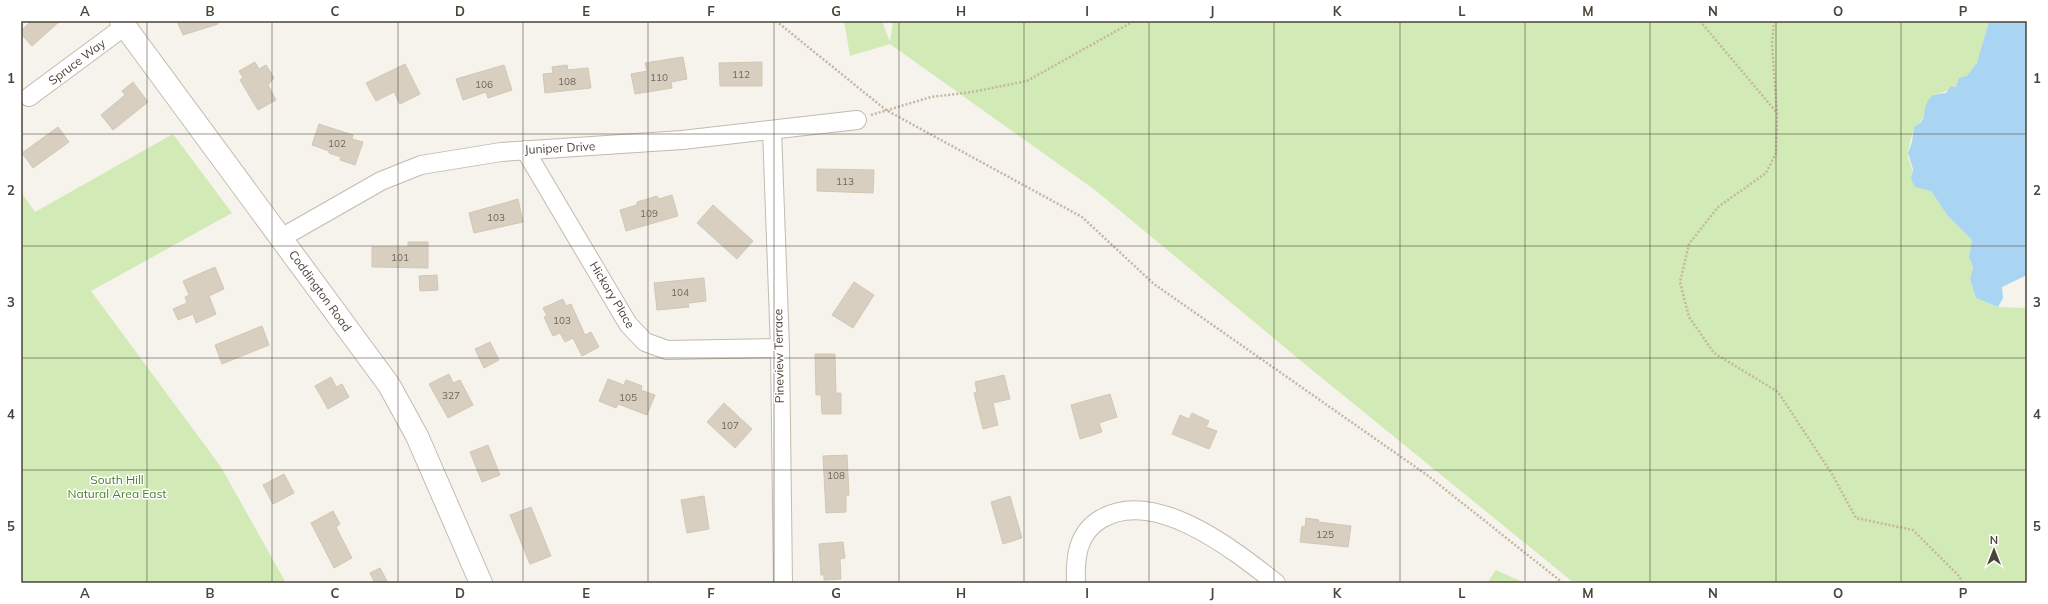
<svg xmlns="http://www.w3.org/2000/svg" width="2048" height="604" font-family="Mulish,sans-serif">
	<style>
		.green { fill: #d2eab5 }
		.water { fill: #a9d4f2 }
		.building { fill: #d8cfc1; stroke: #d3c7b4 }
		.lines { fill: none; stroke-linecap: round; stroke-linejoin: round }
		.minor-casing { stroke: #c2bbae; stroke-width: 20 }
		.tertiary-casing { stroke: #c2bbae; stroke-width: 24 }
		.path { stroke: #c4b79f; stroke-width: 2.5; stroke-dasharray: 2 2; stroke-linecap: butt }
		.minor { stroke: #fff; stroke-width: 18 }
		.tertiary { stroke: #fff; stroke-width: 22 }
		.grid { fill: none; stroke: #4b4439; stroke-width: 1; stroke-opacity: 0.55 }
		.labels { text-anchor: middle; stroke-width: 3; stroke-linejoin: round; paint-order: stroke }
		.number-label { font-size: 10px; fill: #6e675b }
		.street-label { font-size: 12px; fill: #4b4439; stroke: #fff }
		.park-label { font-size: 12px; fill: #4a7f2a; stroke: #fff }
		.neatline { fill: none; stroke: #4b4439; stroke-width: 1.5 }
		.grid-label { font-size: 13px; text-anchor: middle; font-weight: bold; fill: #4b4439 }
	</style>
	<rect width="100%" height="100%" fill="#f6f3ec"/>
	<path class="green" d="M844,21H882L890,42L893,21H1989C1984,34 1983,51 1977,63C1968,81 1951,92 1933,95C1928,107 1926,120 1914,127C1913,133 1908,149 1908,153C1908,164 1914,165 1912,179L1931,191L1947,215L1972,240L1969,257L1973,267L1970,279L1976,298L1998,307L2027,308V583H1574L1306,365L1095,190L890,44L850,56Z
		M173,134L232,213L91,291L221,467L286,583H21V192L35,212Z
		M1496,570L1525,583H1487Z"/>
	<path class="water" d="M1989,21H2027V275L2002,287L2003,298L1998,307L1976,298L1970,279L1973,267L1969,257L1972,240L1947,215L1931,191L1915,187L1911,179L1913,169L1908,153L1912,142L1914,127C1930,118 1921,114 1927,103C1928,100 1931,97 1933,95L1946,93L1951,86L1956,87L1959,78L1967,76L1977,63Z"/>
	<path class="building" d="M31,21H60L32,46L21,34V31Z
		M177,21H218V24L183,35Z
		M683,57L687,79L671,82L672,88L635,94L631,74L647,71L645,63Z
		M255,62L259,69L266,65L274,78L268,85L276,100L258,110L240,80L243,78L239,71Z
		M762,62V86H720L719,63Z
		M405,64L420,94L400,104L394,92L376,101L366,83Z
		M504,65L512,90L488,98L486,92L463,100L456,79Z
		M567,65L568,70L588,68L591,88L545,93L543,74L553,73L552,67Z
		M133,82L148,102L113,130L101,115L125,95L122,91Z
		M319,124L353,135L352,139L363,142L355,165L340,160L341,157L329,153V151L312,145Z
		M58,127L69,142L33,168L22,153Z
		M817,169L874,170L873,193L817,191Z
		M672,195L678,216L626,231L620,210L637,205V202L657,196L659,199Z
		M518,199L523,222L474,233L469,213Z
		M713,205L753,241L737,259L697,223Z
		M408,242H428V268L372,267V247H408Z
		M215,267L224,289L209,296L216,314L196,323L193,314L178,320L173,309L187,303L185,297L189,295L183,281Z
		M437,275L438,290L420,291L419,276Z
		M704,278L706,301L688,303L689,307L657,310L654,283Z
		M854,282L874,295L853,328L832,315Z
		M563,299L566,306L571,304L585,335L591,332L599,347L582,356L573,338L565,342L560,333L553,336L544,317L547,316L543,308Z
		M262,326L269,345L222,364L215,345Z
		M490,342L499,360L484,368L475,349Z
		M815,354H835L836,393H841V414H822L821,395H816Z
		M449,374L453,383L460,380L473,405L448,418L429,384Z
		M1004,375L1010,399L993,403L998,425L983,429L974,393L977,392L975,382Z
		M331,377L336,387L342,384L349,397L328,409L315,386Z
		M608,379L624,385L626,380L642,386L641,390L655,395L647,415L618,404L616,408L599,401Z
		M1110,394L1117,417L1099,423L1102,432L1080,439L1071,405Z
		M724,403L752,429L735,448L707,422Z
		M1192,413L1209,421L1206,427L1217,431L1209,449L1172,434L1180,415L1189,419Z
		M488,445L500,475L482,482L470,452Z
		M847,455L849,495L846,496V512L826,513L823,456Z
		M284,474L294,493L273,504L263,485Z
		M704,496L709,529L687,533L681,500Z
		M1010,496L1022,538L1003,544L991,502Z
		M531,507L551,556L530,564L510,515Z
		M333,511L340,524L336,527L352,558L334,568L311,523Z
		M1306,518L1319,520L1318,522L1351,526L1348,547L1300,542L1302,526L1305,527Z
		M843,542L845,558L840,559L841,579L824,580V575H821L819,544Z
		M380,568L388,583H375L370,573Z"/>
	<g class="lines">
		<defs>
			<path id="minor" d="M29,97L125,26
				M772,130L780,348L783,583
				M525,150L628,324L645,342L667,350L780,348
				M281,238L381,181L421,165L501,152L682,140L857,120
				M1076,583C1075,558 1077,533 1101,519C1155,487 1234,550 1276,583"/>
			<path id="tertiary" d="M121,21L389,385L417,436L481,583"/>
		</defs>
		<use href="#minor" class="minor-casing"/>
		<use href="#tertiary" class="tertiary-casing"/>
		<path class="path" d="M776,21L886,110L1082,217L1154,284L1427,475L1563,583
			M1700,21L1777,113
			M1774,21L1772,44L1777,114L1776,153L1766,173L1718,207L1689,244L1680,282L1689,317L1714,353L1778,392L1832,474L1856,518L1913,530L1960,577L1962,583
			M871,115L931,97L972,92L1027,81L1134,21"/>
		<use href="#minor" class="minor"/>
		<use href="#tertiary" class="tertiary"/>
	</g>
	<path class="grid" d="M147,21V583M272,21V583M398,21V583M523,21V583M648,21V583M774,21V583M899,21V583M1024,21V583M1149,21V583M1274,21V583M1400,21V583M1525,21V583M1650,21V583M1776,21V583M1901,21V583M21,134H2027M21,246H2027M21,358H2027M21,470H2027"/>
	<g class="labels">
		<g class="number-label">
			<text x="741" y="78">112</text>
			<text x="659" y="81">110</text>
			<text x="567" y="85">108</text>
			<text x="484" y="88">106</text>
			<text x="337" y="147">102</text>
			<text x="845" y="185">113</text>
			<text x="649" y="217">109</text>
			<text x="496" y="221">103</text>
			<text x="400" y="261">101</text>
			<text x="680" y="296">104</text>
			<text x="562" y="324">103</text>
			<text x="451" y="399">327</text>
			<text x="628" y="401">105</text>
			<text x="730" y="429">107</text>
			<text x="836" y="479">108</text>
			<text x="1325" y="538">125</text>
		</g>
		<g class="street-label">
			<text transform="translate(77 62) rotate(-37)" y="4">Spruce Way</text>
			<text transform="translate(560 148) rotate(-3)" y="4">Juniper Drive</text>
			<text transform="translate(320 291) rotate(54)" y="4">Coddington Road</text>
			<text transform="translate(612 295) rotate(59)" y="4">Hickory Place</text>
			<text transform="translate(779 356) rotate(-91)" y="4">Pineview Terrace</text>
		</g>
		<g class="park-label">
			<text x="117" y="484">South Hill<tspan x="117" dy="14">Natural Area East</tspan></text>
		</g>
	</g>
	<rect width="2048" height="604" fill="none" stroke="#ffffff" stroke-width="44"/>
	<g transform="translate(1994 550)" stroke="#ffffff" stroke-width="3" paint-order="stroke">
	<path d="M0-3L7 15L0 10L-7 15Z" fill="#4b4439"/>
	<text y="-6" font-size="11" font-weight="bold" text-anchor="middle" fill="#4b4439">N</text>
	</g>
	<rect x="22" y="22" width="2004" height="560" class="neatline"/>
	<g class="grid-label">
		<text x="85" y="16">A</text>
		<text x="210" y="16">B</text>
		<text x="335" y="16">C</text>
		<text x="460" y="16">D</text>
		<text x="586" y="16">E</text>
		<text x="711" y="16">F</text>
		<text x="836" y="16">G</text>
		<text x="961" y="16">H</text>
		<text x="1087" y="16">I</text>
		<text x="1212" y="16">J</text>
		<text x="1337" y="16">K</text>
		<text x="1462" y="16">L</text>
		<text x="1588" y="16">M</text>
		<text x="1713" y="16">N</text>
		<text x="1838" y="16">O</text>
		<text x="1963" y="16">P</text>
		<text x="11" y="83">1</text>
		<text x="2037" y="83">1</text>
		<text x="11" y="195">2</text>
		<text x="2037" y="195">2</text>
		<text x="11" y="307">3</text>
		<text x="2037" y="307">3</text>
		<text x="11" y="419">4</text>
		<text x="2037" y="419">4</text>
		<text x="11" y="531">5</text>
		<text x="2037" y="531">5</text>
		<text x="85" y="598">A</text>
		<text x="210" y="598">B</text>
		<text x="335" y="598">C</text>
		<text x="460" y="598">D</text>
		<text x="586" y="598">E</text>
		<text x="711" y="598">F</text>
		<text x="836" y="598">G</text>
		<text x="961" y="598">H</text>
		<text x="1087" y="598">I</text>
		<text x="1212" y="598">J</text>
		<text x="1337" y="598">K</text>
		<text x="1462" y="598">L</text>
		<text x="1588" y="598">M</text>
		<text x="1713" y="598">N</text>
		<text x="1838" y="598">O</text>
		<text x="1963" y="598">P</text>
	</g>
</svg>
